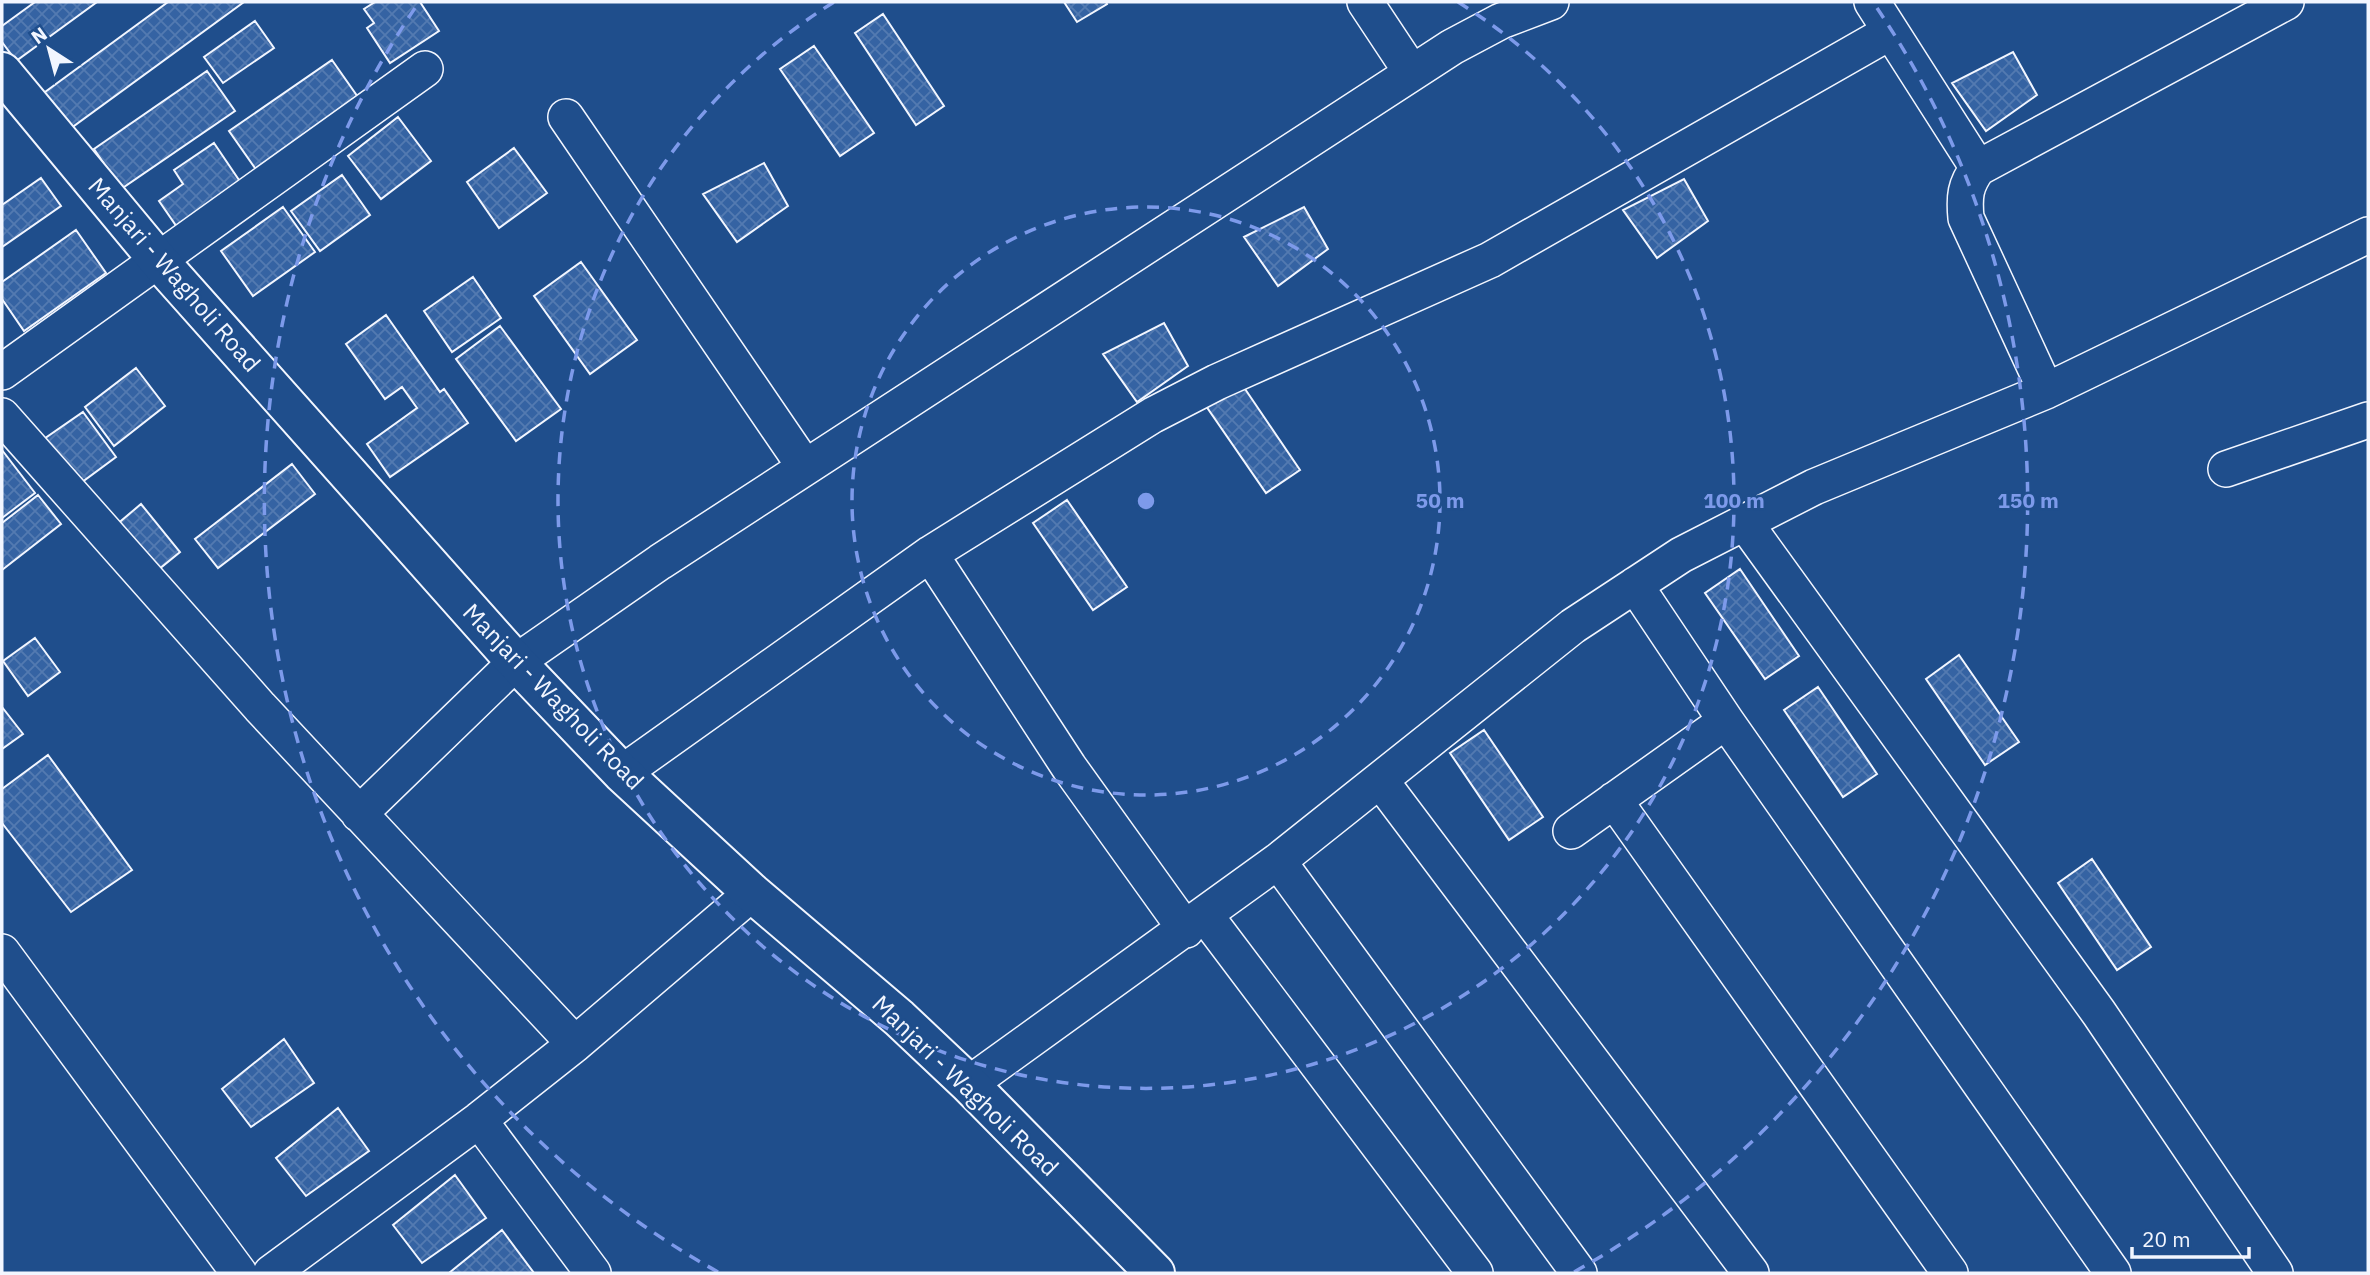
<svg xmlns="http://www.w3.org/2000/svg" width="2370" height="1275" font-family="'IBM Plex Sans',sans-serif">
	<style>
		.building { fill: url(#building-cross-hatch); stroke: #f2f6ff; stroke-width: 2 }
		.lines { fill: none; stroke-linecap: round; stroke-linejoin: round }
		.street-casing { stroke: #f2f6ff; stroke-width: 38 }
		.primary-casing { stroke: #f2f6ff; stroke-width: 42 }
		.street { stroke: #1f4e8c; stroke-width: 35 }
		.primary { stroke: #1f4e8c; stroke-width: 38 }
		.ring { fill: none; stroke: #7d9aea; stroke-width: 3.5; stroke-dasharray: 12 9 }
		.labels { text-anchor: middle; stroke-width: 5; stroke-linejoin: round; paint-order: stroke }
		.street-label { font-size: 24px; fill: #f2f6ff; stroke: #1f4e8c }
		.centre { fill: #7d9aea; stroke: #1f4e8c; stroke-width: 3.5 }
		.ring-label { font-size: 21px; text-anchor: middle; font-weight: bold; fill: #7d9aea; stroke: #1f4e8c; stroke-width: 5; stroke-linejoin: round; paint-order: stroke }
	</style>
	<defs>
		<pattern id="building-cross-hatch" width="8" height="8" patternUnits="userSpaceOnUse" patternTransform="scale(1.75)"><rect width="8" height="8" fill="#3563a3"/><path d="M0 0l8 8M0 8l8-8" fill="none" stroke="#537ab1"/></pattern>
	</defs>
	<rect width="100%" height="100%" fill="#1f4e8c"/>
	<path class="building" d="M35,2H97L16,61L2,42V26Z
		M168,2H244L67,131L41,95Z
		M375,2H420L439,31L390,63L367,28L374,23L364,9Z
		M1064,2H1106L1107,4L1077,22Z
		M883,14L944,106L916,125L855,33Z
		M255,21L274,48L223,83L204,57Z
		M814,46L874,133L840,156L780,69Z
		M2013,52L2037,95L1986,131L1952,83Z
		M332,60L360,100L257,171L229,131Z
		M207,71L235,111L121,189L94,149Z
		M398,117L431,161L381,199L348,156Z
		M214,143L241,183L177,227L159,201L183,184L174,170Z
		M514,148L547,193L499,228L467,182Z
		M764,163L788,206L737,242L703,194Z
		M342,175L370,215L320,251L291,211Z
		M41,178L61,206L2,247V205Z
		M1684,179L1708,221L1657,258L1623,210Z
		M283,207L315,252L253,296L221,251Z
		M1304,207L1328,249L1278,286L1244,237Z
		M76,230L106,273L24,331L2,299V282Z
		M581,262L637,340L590,374L534,296Z
		M473,277L501,318L452,352L424,311Z
		M386,315L440,392L444,389L468,423L390,477L367,444L417,408L402,387L385,399L346,344Z
		M1164,323L1188,366L1137,402L1103,354Z
		M500,326L561,409L516,441L456,359Z
		M136,368L165,406L114,446L85,407Z
		M1241,383L1300,470L1266,493L1206,406Z
		M83,412L116,457L74,488L41,441Z
		M2,450L35,493L2,518Z
		M292,464L315,494L218,568L195,539Z
		M38,495L61,524L2,570V523Z
		M1067,500L1127,587L1093,610L1033,523Z
		M141,504L180,552L153,574L115,526Z
		M1740,569L1799,656L1765,679L1705,593Z
		M35,638L60,672L28,696L3,661Z
		M1959,655L2019,742L1985,765L1926,679Z
		M1818,687L1877,774L1843,797L1784,710Z
		M2,707L23,734L2,749Z
		M1484,730L1543,817L1509,840L1450,753Z
		M48,755L132,870L71,912L2,823V789Z
		M2092,859L2151,947L2117,970L2058,883Z
		M284,1039L314,1083L251,1127L222,1089Z
		M338,1108L369,1151L306,1196L276,1158Z
		M455,1175L486,1218L422,1263L393,1225Z
		M502,1230L534,1273H449Z"/>
	<g class="lines">
		<defs>
			<path id="street" d="M1365,2L1412,73
				M1872,2L1978,168
				M566,117L805,467
				M2,372L425,69
				M2046,391L1966,218C1964,197 1965,185 1978,168L2286,2
				M2,416L260,707L575,1044
				M2226,469L2368,420
				M1745,523L2099,1013L2275,1273
				M930,554L1069,767L1186,930
				M1635,585L1726,721L2113,1273
				M622,773L930,554L1153,415L1217,382L1490,260L1890,32
				M1380,780L1751,1273
				M1614,800L1950,1273
				M359,814L516,662L660,562L1452,47L1501,21L1551,2
				M1571,831L1726,721
				M1278,861L1579,1273
				M1205,915L1475,1273
				M2,952L239,1273
				M969,1084L1278,861L1573,626L1681,555L1814,487L2046,391L2368,235
				M479,1120L593,1273
				M271,1273L479,1120L575,1044L752,893"/>
			<path id="primary" d="M2,72L159,261L516,662L622,773L752,893L899,1018L969,1084L1155,1273"/>
		</defs>
		<use href="#street" class="street-casing"/>
		<use href="#primary" class="primary-casing"/>
		<use href="#street" class="street"/>
		<use href="#primary" class="primary"/>
	</g>
	<g class="ring">
		<circle cx="1146" cy="501" r="294"/>
		<path d="M1458 2A588 588 0 1 1 834 2"/>
		<path d="M718 1272A882 882 0 0 1 415 8M1877 8A882 882 0 0 1 1574 1272"/>
	</g>
	<g class="labels">
		<g class="street-label">
			<text transform="translate(174 275) rotate(49)" y="8">Manjari - Wagholi Road</text>
			<text transform="translate(553 697) rotate(46)" y="8">Manjari - Wagholi Road</text>
			<text transform="translate(965 1086) rotate(44)" y="8">Manjari - Wagholi Road</text>
		</g>
	</g>
	<circle cx="1146" cy="501" r="10" class="centre"/>
	<g class="ring-label">
		<text x="1440" y="508">50 m</text>
		<text x="1734" y="508">100 m</text>
		<text x="2028" y="508">150 m</text>
	</g>
	<rect width="2370" height="1275" fill="none" stroke="#f2f6ff" stroke-width="7"/>
	<g transform="translate(49 49) rotate(324)" stroke="#1f4e8c" stroke-width="5" paint-order="stroke">
	<path d="M0-5L12 26L0 18L-12 26Z" fill="#f2f6ff"/>
	<text y="-10" font-size="19" font-weight="bold" text-anchor="middle" fill="#f2f6ff">N</text>
	</g>
	<path d="M2132 1247v10h117v-10" fill="none" stroke="#f2f6ff" stroke-width="3.5"/>
	<text x="2142" y="1247" font-size="21" fill="#f2f6ff" stroke="#1f4e8c" stroke-width="5" paint-order="stroke">20 m</text>
</svg>
